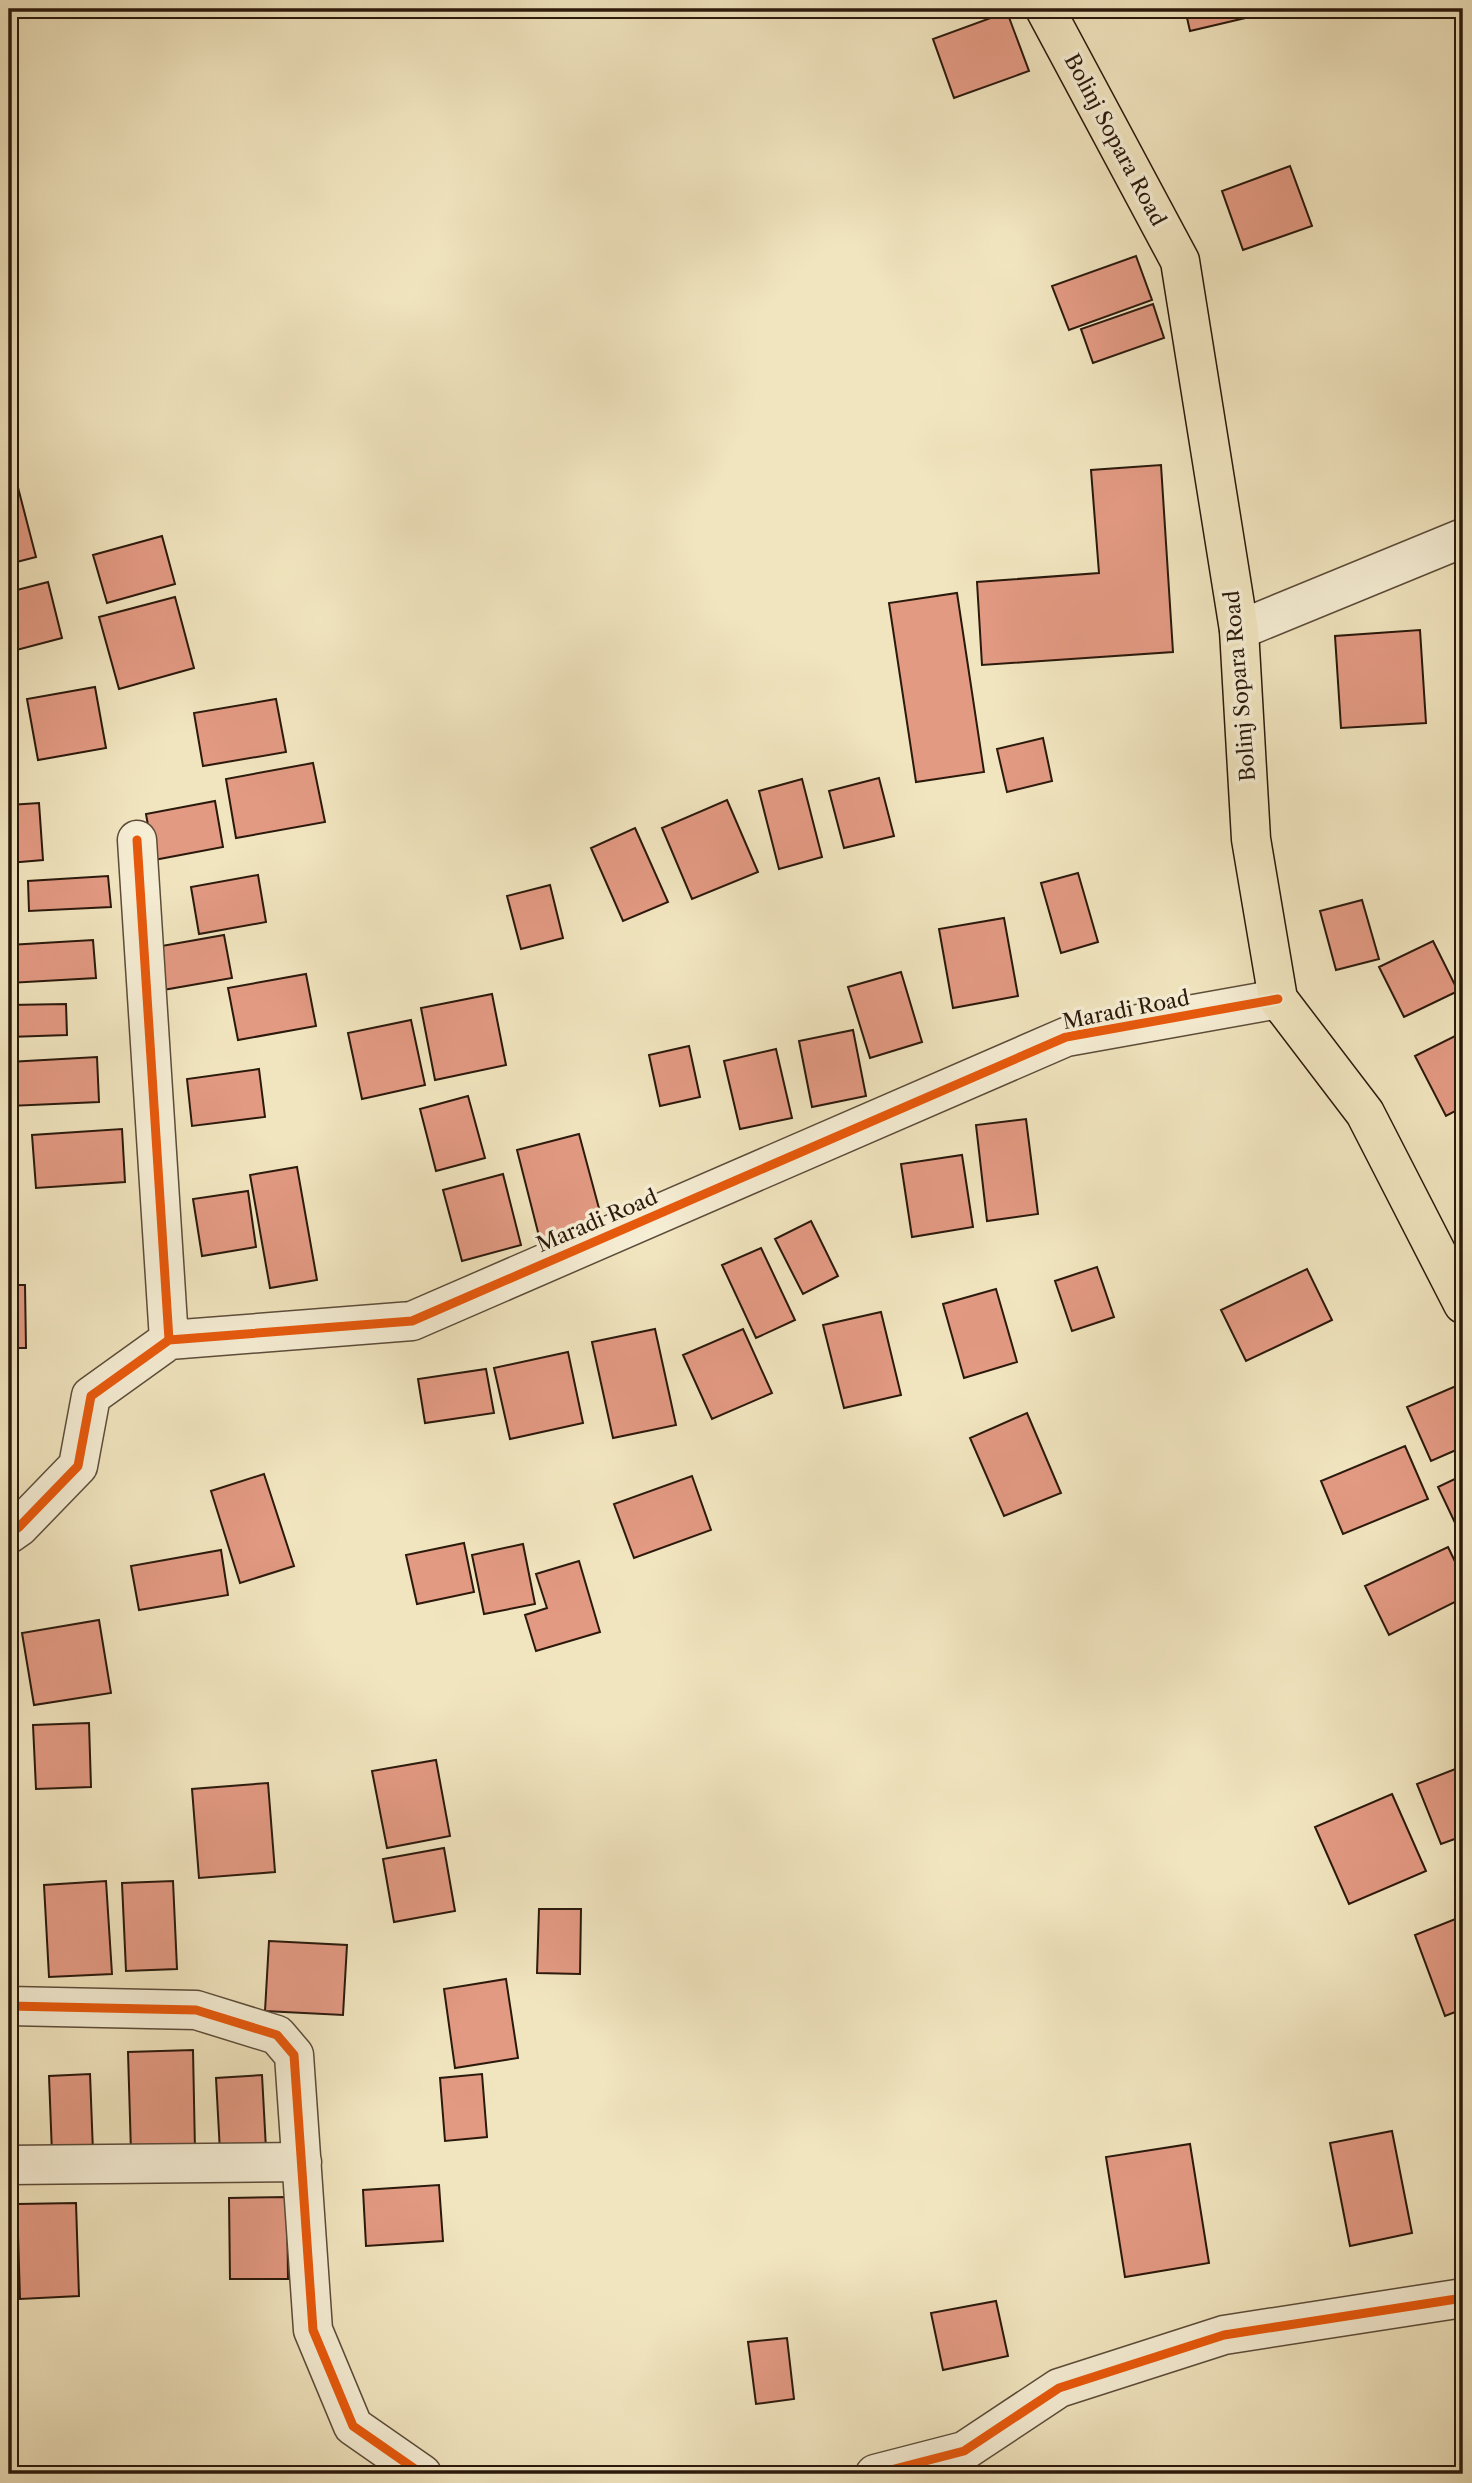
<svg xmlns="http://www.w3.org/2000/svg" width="1472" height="2483" font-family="'Libre Caslon Text',serif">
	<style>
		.building { fill: #e39a83; stroke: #2b190c; stroke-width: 2 }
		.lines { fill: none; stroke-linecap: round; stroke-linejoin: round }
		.minor-casing { stroke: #5c4c39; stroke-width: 41 }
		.major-casing { stroke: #2b190c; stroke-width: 41 }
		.minor { stroke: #f6eed5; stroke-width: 38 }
		.major { stroke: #f1e5bf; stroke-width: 38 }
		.cycleway-casing { stroke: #f6eed5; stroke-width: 13 }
		.cycleway { stroke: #e8590c; stroke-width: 9 }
		.labels { text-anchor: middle; stroke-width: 7; stroke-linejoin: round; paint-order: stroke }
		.street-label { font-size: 21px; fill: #2b190c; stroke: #f6eed5 }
	</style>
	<rect width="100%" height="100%" fill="#f1e5bf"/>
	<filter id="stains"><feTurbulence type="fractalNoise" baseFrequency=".00286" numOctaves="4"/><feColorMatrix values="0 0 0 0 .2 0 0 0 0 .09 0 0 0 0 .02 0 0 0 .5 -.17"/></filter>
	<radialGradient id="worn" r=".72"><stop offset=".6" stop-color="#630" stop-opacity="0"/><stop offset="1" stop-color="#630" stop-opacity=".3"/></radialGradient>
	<path class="building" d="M1185,9H1252L1254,16L1190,31Z
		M1007,12L1029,71L954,98L933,39Z
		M1290,166L1312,226L1243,250L1222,191Z
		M1136,256L1152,300L1069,330L1052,286Z
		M1153,304L1164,338L1093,363L1081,329Z
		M1161,465L1173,652L982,665L977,582L1099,573L1091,470Z
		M15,476L36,557L9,564V477Z
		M162,536L175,584L107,603L93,555Z
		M48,582L62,638L9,652V592Z
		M957,593L984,772L916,782L889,603Z
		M175,597L194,668L119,689L99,617Z
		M1420,630L1426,723L1341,728L1335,636Z
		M95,687L106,748L38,760L27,699Z
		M276,699L286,752L203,766L194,713Z
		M1043,738L1052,781L1007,792L997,749Z
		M313,763L325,822L236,838L226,779Z
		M879,778L894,836L844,848L829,791Z
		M802,779L822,857L779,869L759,791Z
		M727,800L758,872L692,899L662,828Z
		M215,801L223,847L154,860L146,814Z
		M39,803L43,860L9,863V805Z
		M635,828L668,902L623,921L591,848Z
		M1078,873L1098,942L1061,953L1041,883Z
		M258,875L266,922L199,934L191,887Z
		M108,876L111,907L29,911L28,881Z
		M550,885L563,938L521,949L507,896Z
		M1362,900L1379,959L1336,970L1320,911Z
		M1004,918L1018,996L953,1008L939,929Z
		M224,935L232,978L163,990L156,947Z
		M93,940L96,978L9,983V945Z
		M1433,941L1458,991L1404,1017L1379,967Z
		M901,972L922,1042L870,1058L848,987Z
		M306,974L316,1026L238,1040L228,988Z
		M492,994L506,1065L435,1080L421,1008Z
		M66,1004L67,1035L9,1037V1005Z
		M411,1020L425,1085L362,1099L348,1033Z
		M853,1030L866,1096L812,1107L799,1041Z
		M1463,1032V1107L1446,1116L1415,1056Z
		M689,1046L700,1097L660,1106L649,1055Z
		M776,1049L792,1118L740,1129L724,1061Z
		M97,1057L99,1102L9,1106V1062Z
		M259,1069L265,1117L192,1126L187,1079Z
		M468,1096L485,1158L436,1171L420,1109Z
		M1026,1119L1038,1214L987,1221L976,1125Z
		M122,1129L125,1182L36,1188L32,1135Z
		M579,1134L604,1227L541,1244L517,1150Z
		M962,1155L973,1227L912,1237L901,1164Z
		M297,1167L317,1280L270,1288L250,1175Z
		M503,1174L521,1245L462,1261L443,1190Z
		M248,1191L256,1247L202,1256L193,1199Z
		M9,1218L11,1272H9Z
		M811,1221L838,1276L803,1294L775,1239Z
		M761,1248L795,1320L756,1338L722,1265Z
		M1097,1267L1114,1317L1072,1331L1055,1281Z
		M1307,1269L1332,1320L1246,1361L1221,1310Z
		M9,1285H25L26,1348H9Z
		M996,1289L1017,1362L964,1378L943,1304Z
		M881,1312L901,1395L844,1408L823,1325Z
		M655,1329L676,1425L613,1438L592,1342Z
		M743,1329L772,1393L712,1419L683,1355Z
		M568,1352L583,1423L510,1439L494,1368Z
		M486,1369L494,1413L425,1423L418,1379Z
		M1463,1383V1447L1431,1461L1407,1407Z
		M1027,1413L1061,1493L1004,1516L970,1438Z
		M1405,1446L1428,1499L1343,1534L1321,1481Z
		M264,1474L294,1566L240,1583L211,1491Z
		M1463,1475V1524L1457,1527L1438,1487Z
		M692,1476L711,1530L634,1558L614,1504Z
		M464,1543L474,1592L417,1604L406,1555Z
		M523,1544L535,1604L484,1614L472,1555Z
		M1448,1547L1463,1578V1598L1389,1635L1365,1586Z
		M221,1550L228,1595L139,1610L131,1566Z
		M579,1561L600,1632L536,1651L525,1615L547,1608L536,1574Z
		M99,1620L111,1693L34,1705L22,1633Z
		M89,1723L91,1787L36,1789L33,1725Z
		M436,1760L450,1836L387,1848L372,1771Z
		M1463,1766V1836L1441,1844L1417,1784Z
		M268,1783L275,1872L199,1878L192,1789Z
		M1392,1794L1426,1871L1349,1904L1315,1827Z
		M444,1848L455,1911L394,1922L383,1859Z
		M106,1881L112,1974L49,1977L44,1885Z
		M173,1881L177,1969L126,1971L122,1883Z
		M539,1909H581L580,1974L537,1973Z
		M1463,1916V2009L1445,2016L1415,1935Z
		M269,1941L347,1945L343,2015L265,2011Z
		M506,1979L518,2058L455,2068L444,1989Z
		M193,2050L195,2151L131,2152L128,2052Z
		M90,2074L93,2152L52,2154L49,2076Z
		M482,2074L487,2137L445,2141L440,2078Z
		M262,2075L266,2149L220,2152L216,2078Z
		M1392,2131L1412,2233L1350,2246L1330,2143Z
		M1190,2144L1209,2263L1125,2277L1106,2157Z
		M439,2185L443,2241L366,2246L363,2190Z
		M287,2197L288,2279H230L229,2198Z
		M76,2203L79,2296L20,2299L17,2204Z
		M996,2301L1008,2356L943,2370L931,2313Z
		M787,2338L794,2399L756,2404L748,2342Z"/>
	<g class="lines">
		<defs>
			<path id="minor" d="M1239,630L1463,538
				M137,840L169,1340
				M9,1534L19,1527L78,1466L91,1396L169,1340L412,1321L1066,1037L1278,999
				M9,2006L196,2010L277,2035L294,2055L313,2330L353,2426L422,2474
				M9,2165L302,2162
				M875,2474L964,2451L1059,2388L1224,2335L1463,2298"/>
			<path id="major" d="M1045,9L1180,261L1239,630L1251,839L1278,999L1365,1113L1463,1304"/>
		</defs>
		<use href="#minor" class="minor-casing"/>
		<use href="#major" class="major-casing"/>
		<use href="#minor" class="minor"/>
		<use href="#major" class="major"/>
		<defs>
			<path id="cycleway" d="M137,840L169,1340
				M9,1534L19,1527L78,1466L91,1396L169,1340L412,1321L1066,1037L1278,999
				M9,2006L196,2010L277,2035L294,2055L313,2330L353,2426L422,2474
				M875,2474L964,2451L1059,2388L1224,2335L1463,2298"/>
		</defs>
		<use href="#cycleway" class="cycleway-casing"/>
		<use href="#cycleway" class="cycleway"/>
	</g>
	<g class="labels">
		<g class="street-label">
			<text transform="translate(1115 140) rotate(62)" y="7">Bolinj Sopara Road</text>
			<text transform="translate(1240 686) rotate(-95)" y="7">Bolinj Sopara Road</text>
			<text transform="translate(1126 1010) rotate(-11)" y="7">Maradi Road</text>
			<text transform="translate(597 1221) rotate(-23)" y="7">Maradi Road</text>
		</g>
	</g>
	<rect width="1472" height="2483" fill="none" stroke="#f1e5bf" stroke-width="35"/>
	<rect x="10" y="10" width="1451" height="2462" fill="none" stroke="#2b190c" stroke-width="3.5"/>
	<rect x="18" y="18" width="1437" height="2448" fill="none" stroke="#2b190c" stroke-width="2"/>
	<rect width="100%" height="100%" filter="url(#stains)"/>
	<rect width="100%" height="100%" fill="url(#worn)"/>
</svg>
